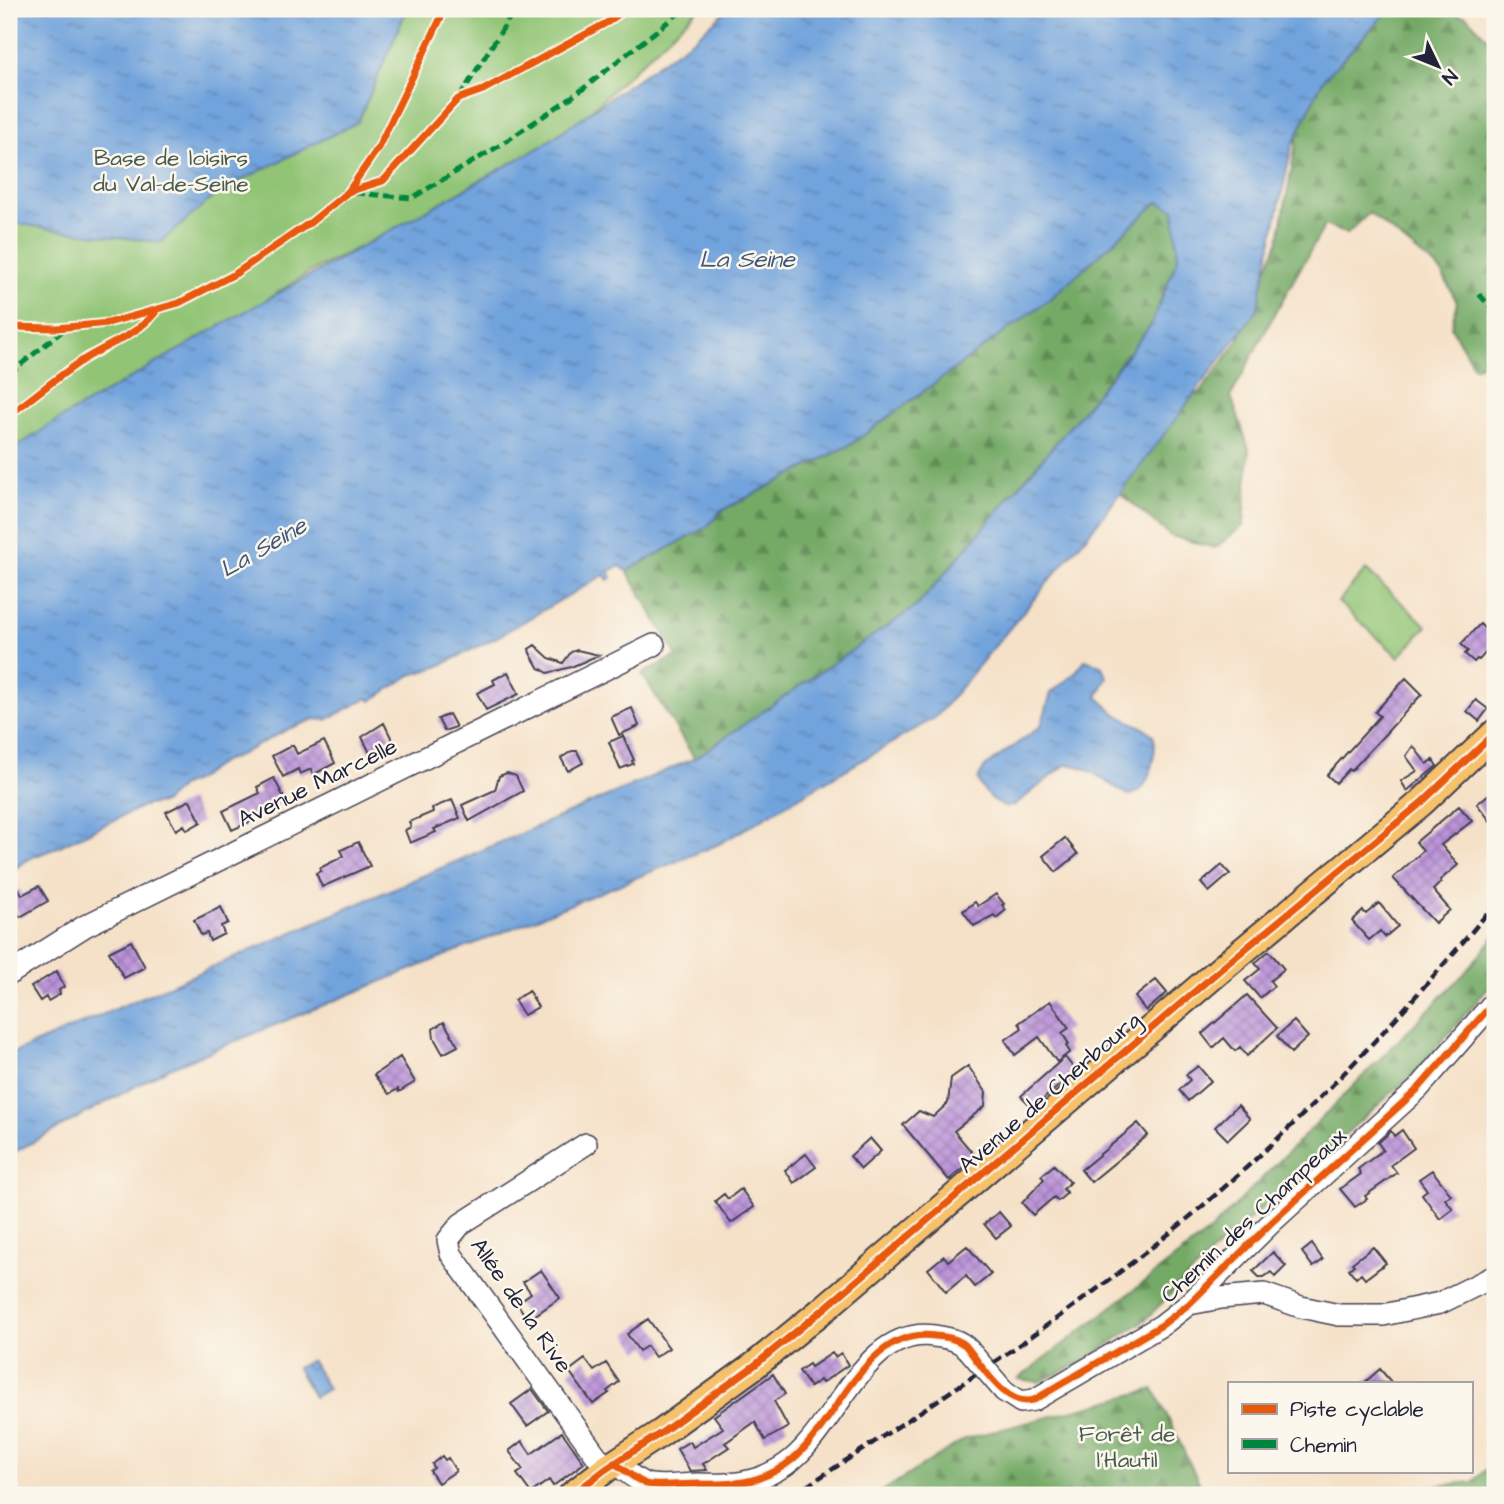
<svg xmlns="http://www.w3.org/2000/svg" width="1504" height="1504" font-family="'Architects Daughter',sans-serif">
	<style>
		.forest { fill: url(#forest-firs); stroke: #4b6650; stroke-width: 2 }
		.park { fill: #91c475; stroke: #5a7358; stroke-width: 2 }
		.water { fill: url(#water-ripples); stroke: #4a628c; stroke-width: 2 }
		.building { fill: url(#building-cross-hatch) }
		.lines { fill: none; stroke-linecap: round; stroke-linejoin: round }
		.minor-casing { stroke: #423f50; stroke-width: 24 }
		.major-casing { stroke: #423f50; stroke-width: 30 }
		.minor { stroke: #fff; stroke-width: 21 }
		.major { stroke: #f6c16b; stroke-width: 26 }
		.rail { stroke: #22223b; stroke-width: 4.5; stroke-dasharray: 10 5; stroke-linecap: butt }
		.minor-bridge-casing { stroke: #423f50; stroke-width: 24; stroke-linecap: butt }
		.minor-bridge { stroke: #fff; stroke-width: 21 }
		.quiet { stroke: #00873e; stroke-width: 5; stroke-dasharray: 10 5; stroke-linecap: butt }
		.cycleway-casing { stroke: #fbf7ec; stroke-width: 11 }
		.cycleway { stroke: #e8590c; stroke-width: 7 }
		.labels { text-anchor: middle; stroke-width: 5; stroke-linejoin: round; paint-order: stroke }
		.park-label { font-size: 23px; fill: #495b4f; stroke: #fbf7ec }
		.street-label { font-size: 23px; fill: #22223b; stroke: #fbf7ec }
		.water-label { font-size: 24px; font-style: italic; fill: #42567b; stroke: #fbf7ec }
	</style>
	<defs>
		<pattern id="forest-firs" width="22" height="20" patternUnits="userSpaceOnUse" patternTransform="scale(1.75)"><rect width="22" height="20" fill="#74aa66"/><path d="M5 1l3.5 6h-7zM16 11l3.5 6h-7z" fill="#5f8a55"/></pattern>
		<pattern id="water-ripples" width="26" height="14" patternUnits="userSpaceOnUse" patternTransform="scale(1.75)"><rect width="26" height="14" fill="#71a3dc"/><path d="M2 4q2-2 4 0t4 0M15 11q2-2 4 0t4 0" fill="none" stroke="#5c84b4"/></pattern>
		<pattern id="building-cross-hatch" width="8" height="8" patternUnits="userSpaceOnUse" patternTransform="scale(1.75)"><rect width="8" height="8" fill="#ba92d9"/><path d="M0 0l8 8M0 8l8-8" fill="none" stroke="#9777b1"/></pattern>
	</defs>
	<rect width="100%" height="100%" fill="#fbf7ec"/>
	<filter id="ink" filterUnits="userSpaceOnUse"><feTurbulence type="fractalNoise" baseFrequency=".0143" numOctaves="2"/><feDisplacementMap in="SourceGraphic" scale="14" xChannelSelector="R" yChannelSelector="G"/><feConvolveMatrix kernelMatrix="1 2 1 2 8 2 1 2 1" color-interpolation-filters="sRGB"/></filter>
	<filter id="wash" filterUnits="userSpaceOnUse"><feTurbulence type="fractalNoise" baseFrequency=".00686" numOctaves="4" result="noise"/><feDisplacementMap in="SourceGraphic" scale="28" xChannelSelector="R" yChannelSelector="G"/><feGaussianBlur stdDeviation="1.57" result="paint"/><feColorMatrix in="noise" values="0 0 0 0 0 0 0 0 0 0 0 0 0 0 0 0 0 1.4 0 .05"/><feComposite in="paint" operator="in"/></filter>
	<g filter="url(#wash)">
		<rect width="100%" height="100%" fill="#f5e1c8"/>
		<path class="forest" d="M1377,9H1412L1466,16L1495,46V358L1474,367L1451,327L1457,302L1441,271L1369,213L1347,234L1325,225L1275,313L1231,396L1249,449L1244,525L1215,548L1171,536L1109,484L1181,400L1201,392L1238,341L1279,239L1303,105Z
			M1157,202L1174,208L1178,258L1151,325L1073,423L918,605L695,759L642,674L677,656L627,571L708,526L721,511L850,445L1051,298Z
			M1495,936V980L1414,1073L1215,1250L1145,1320L1081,1363L1039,1382L1018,1379L1209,1232L1464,974Z
			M1154,1389L1205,1495H876L965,1439Z
			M1495,1460V1495H1345L1473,1482Z"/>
		<path class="park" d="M9,9H698L541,158L311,271L88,416L9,462Z
			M1366,570L1427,626L1399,657L1338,602Z"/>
		<path class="water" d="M9,9H407L358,122L220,191L161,242L56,230L9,222Z
			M728,9H1390L1323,80L1292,146L1257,310L1104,515L936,717L719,844L167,1069L9,1155V1055L695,758L918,605L1073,423L1151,325L1178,258L1174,209L1158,202L1051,298L850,445L721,511L708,526L627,571L620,566L609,571L612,577L608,580L604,575L495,638L437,667L411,675L371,701L368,698L326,720L315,719L288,729L234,758L225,760L196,780L182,786L163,803L146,805L47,852C32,856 21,862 9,874V452L53,423L223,324L540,147L695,38Z
			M1085,660L1101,665L1107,677L1097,697C1104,703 1111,710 1118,715C1150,734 1163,725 1150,772C1146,784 1142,792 1130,795C1108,787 1090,763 1065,765L1015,805L1005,807C992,800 983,793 978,779L985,767L1041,726L1051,693L1074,674Z
			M311,1360L328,1389L314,1397L297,1368Z"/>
		<g id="blocks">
			<path class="building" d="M1495,622V642L1479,660L1477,659L1474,662L1465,654L1468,651L1461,644L1480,624L1487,631Z
				M535,645L549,658L563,663L571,652L577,650L599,655L571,667L548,673L538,667L530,653L529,649Z
				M508,672L519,694L486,710L477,693L495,684L493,680Z
				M1406,678L1422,694L1351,771L1349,769L1336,783L1327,775L1380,716L1375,712Z
				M1476,700L1488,709L1479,721L1467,711Z
				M632,708L639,726L619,735L611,717Z
				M449,714L456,727L444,731L438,719Z
				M384,723L395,746L371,755L362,737Z
				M623,736L634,760L632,761L633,764L620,769L609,742Z
				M324,741L335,763L313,775L311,769L300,774L298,769L283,777L272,756L293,745L297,754Z
				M1413,746L1427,764L1433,760L1437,766L1407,791L1401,781L1417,771L1406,756Z
				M572,751H577L583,763L568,771L561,758Z
				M507,773L516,776L523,791L469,821L462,805L495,790L499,776Z
				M274,778L285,800L249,819L250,822L232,830L223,811L260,793L257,787Z
				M1495,789V827L1477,804Z
				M190,800L201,822L187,830L184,825L176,830L166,812Z
				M452,800L460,818L434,829L436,832L410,843L405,830L411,827L409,822L433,812L432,808Z
				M1459,806L1472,821L1441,845L1458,865L1440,880L1441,882L1433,890L1450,910L1435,923L1393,878L1423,851L1416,842Z
				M1065,838L1078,854L1056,872L1043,856Z
				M358,842L370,866L322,887L316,873L321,871L320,868L344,856L341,850Z
				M1222,865L1230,874L1209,892L1201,883Z
				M39,886L48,901L20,917L9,895L19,889L22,895Z
				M996,894L1004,904L1002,905L1006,910L996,918L994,915L974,926L963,911L975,902L978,906Z
				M1379,903L1398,926L1385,937L1380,931L1369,940L1352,921L1363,911L1366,914Z
				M221,907L228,923L221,926L224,934L210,941L207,933L201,935L194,920Z
				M131,941L145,967L124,978L109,952Z
				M1269,951L1284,969L1270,981L1274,986L1260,998L1245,981L1260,969L1255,963Z
				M57,971L64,987L59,990L60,994L48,1001L46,997L40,1001L31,987Z
				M1156,980L1167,993L1146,1011L1135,997Z
				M529,991L538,1007L524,1015L514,1000Z
				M1247,995L1277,1028L1247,1056L1240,1047L1235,1051L1224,1038L1213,1048L1202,1034Z
				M1050,1001L1069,1028L1062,1033L1069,1044L1066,1046L1070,1052L1057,1062L1039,1037L1015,1055L1005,1040L1022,1028L1019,1023Z
				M1294,1021L1308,1037L1291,1053L1277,1036Z
				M444,1022L458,1046L443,1054L434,1038L433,1029Z
				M400,1057L415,1082L399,1092L398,1089L389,1094L374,1075Z
				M1065,1057L1076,1071L1033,1108L1021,1096Z
				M968,1066L986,1092L985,1106L954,1131L976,1157L949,1180L903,1125L919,1111L933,1117L948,1103L951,1078Z
				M1198,1066L1211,1081L1188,1101L1179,1090L1190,1080L1186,1075Z
				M1238,1105L1250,1119L1228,1140L1215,1127Z
				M1138,1123L1148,1135L1091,1182L1081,1170Z
				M1402,1130L1414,1148L1391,1165L1397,1173L1365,1196L1367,1199L1355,1207L1340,1189L1361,1174L1358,1169L1383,1150L1378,1143L1391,1131L1394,1136Z
				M870,1138L881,1151L861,1169L850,1156Z
				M806,1154L816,1167L794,1183L785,1170Z
				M1054,1165L1070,1182L1063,1189L1067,1193L1058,1201L1054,1197L1033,1215L1022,1203L1044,1179L1041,1176Z
				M1432,1170L1451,1195L1445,1199L1453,1209L1440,1219L1422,1194L1427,1190L1419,1179Z
				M741,1189L754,1207L731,1223L715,1201L724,1194L728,1199Z
				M999,1212L1011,1226L996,1238L984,1224Z
				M1312,1244L1323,1260L1313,1267L1302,1252Z
				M967,1246L991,1274L975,1287L966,1276L946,1292L928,1269L944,1256L948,1261Z
				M1373,1247L1386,1263L1365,1279L1361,1274L1356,1278L1349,1269L1354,1265L1352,1263Z
				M1273,1252L1286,1266L1275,1277L1271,1272L1264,1277H1259L1253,1271Z
				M541,1270L560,1298L528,1320L517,1303L531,1293L523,1282Z
				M648,1319L669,1348L655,1357L647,1346L639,1351L627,1334Z
				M832,1353L835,1357L841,1353L848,1365L822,1383L820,1380L810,1387L799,1371L809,1364L811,1367Z
				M585,1359L594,1371L606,1363L619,1382L607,1391L609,1393L593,1404L569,1371Z
				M1380,1369L1392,1383H1364Z
				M773,1374L785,1394L774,1401L788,1427L765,1440L755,1422L725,1443L729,1447L703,1464L707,1470L690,1471L677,1449L690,1441L693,1447L723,1428L714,1416Z
				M532,1389L548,1411L527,1426L511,1404Z
				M562,1432L584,1463L553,1486L549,1480L531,1493L517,1474L523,1470L509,1451L522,1441L531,1454Z
				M442,1456L445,1460L448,1458L456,1471L438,1483L430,1471L434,1468L432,1464Z"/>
		</g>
	</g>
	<g filter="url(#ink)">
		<use href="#blocks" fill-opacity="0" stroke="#423f50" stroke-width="2"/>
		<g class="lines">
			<defs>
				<path id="minor" d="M9,974L85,926L654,645
					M586,1144L461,1224L448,1240L451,1254L606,1469
					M1189,1304L1221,1298L1264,1294L1301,1307L1339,1315H1383L1440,1303L1495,1276
					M1004,1391L1021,1402L1034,1400L1162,1325L1189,1304L1272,1222L1418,1089L1495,1001
					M614,1463C624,1469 635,1480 646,1484C658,1488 685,1484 699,1484C731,1485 757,1484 785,1465C836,1431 862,1326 934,1336C947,1338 958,1339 968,1349"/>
				<path id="major" d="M572,1495L606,1469L661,1433L755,1365L825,1308L1221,969L1421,803L1495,733"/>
			</defs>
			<use href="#minor" class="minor-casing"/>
			<use href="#major" class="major-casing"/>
			<use href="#minor" class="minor"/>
			<use href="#major" class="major"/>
			<path class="rail" d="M793,1495C914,1416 1036,1338 1151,1248C1279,1148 1392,1028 1495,904"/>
			<defs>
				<path id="minor-bridge" d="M968,1349L1004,1391"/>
			</defs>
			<use href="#minor-bridge" class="minor-bridge-casing"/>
			<use href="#minor-bridge" class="minor-bridge"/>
			<path class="quiet" d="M459,98L515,9
				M355,193L412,198L499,146L579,92L684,9
				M1479,294L1495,312
				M9,374L66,328
				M1079,1495L1087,1490"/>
			<defs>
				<path id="cycleway" d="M348,192L383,181L458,99L483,90L608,22L626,9
					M9,327L57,328L108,323L179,303L235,274L311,222L348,192L378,148L445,9
					M9,415C34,397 57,377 83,360C106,345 137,335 155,313
					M614,1463C624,1469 635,1480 646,1484C656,1487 686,1484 699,1484C731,1485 758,1484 785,1465C837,1430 862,1325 935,1336C946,1337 956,1338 965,1345C982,1365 1005,1408 1034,1400L1162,1325L1189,1304L1272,1222L1418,1089L1495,1001
					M572,1495L606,1469L661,1433L755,1365L825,1308L1221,969L1421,803L1495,733"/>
			</defs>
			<use href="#cycleway" class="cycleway-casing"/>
			<use href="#cycleway" class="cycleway"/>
		</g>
	</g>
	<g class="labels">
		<g class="park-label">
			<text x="171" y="165">Base de loisirs<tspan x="171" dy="26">du Val-de-Seine</tspan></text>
			<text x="1127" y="1441">Forêt de<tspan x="1127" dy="26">l'Hautil</tspan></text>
		</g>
		<g class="street-label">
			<text transform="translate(317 782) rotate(-26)" y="8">Avenue Marcelle</text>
			<text transform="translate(1049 1092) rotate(-41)" y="8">Avenue de Cherbourg</text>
			<text transform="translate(1253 1215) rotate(-43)" y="8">Chemin des Champeaux</text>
			<text transform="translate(522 1305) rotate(55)" y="8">Allée de la Rive</text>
		</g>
		<g class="water-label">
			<text x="747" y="267">La Seine</text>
			<text transform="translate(263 547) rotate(-30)" y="8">La Seine</text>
		</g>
	</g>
	<rect width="1504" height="1504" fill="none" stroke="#fbf7ec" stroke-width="35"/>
	<rect x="1228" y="1382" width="245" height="91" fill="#fbf7ec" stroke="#a4a2a5" stroke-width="2"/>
	<rect x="1242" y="1404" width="35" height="10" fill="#e8590c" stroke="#a4a2a5" stroke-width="2"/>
	<text x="1290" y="1416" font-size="21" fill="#22223b">Piste cyclable</text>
	<rect x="1242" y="1439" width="35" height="10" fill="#00873e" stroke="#a4a2a5" stroke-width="2"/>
	<text x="1290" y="1452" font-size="21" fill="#22223b">Chemin</text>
	<g transform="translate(1438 66) rotate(133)" stroke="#fbf7ec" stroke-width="5" paint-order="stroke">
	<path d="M0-5L12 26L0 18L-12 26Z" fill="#22223b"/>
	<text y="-10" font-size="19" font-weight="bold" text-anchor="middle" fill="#22223b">N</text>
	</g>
</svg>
